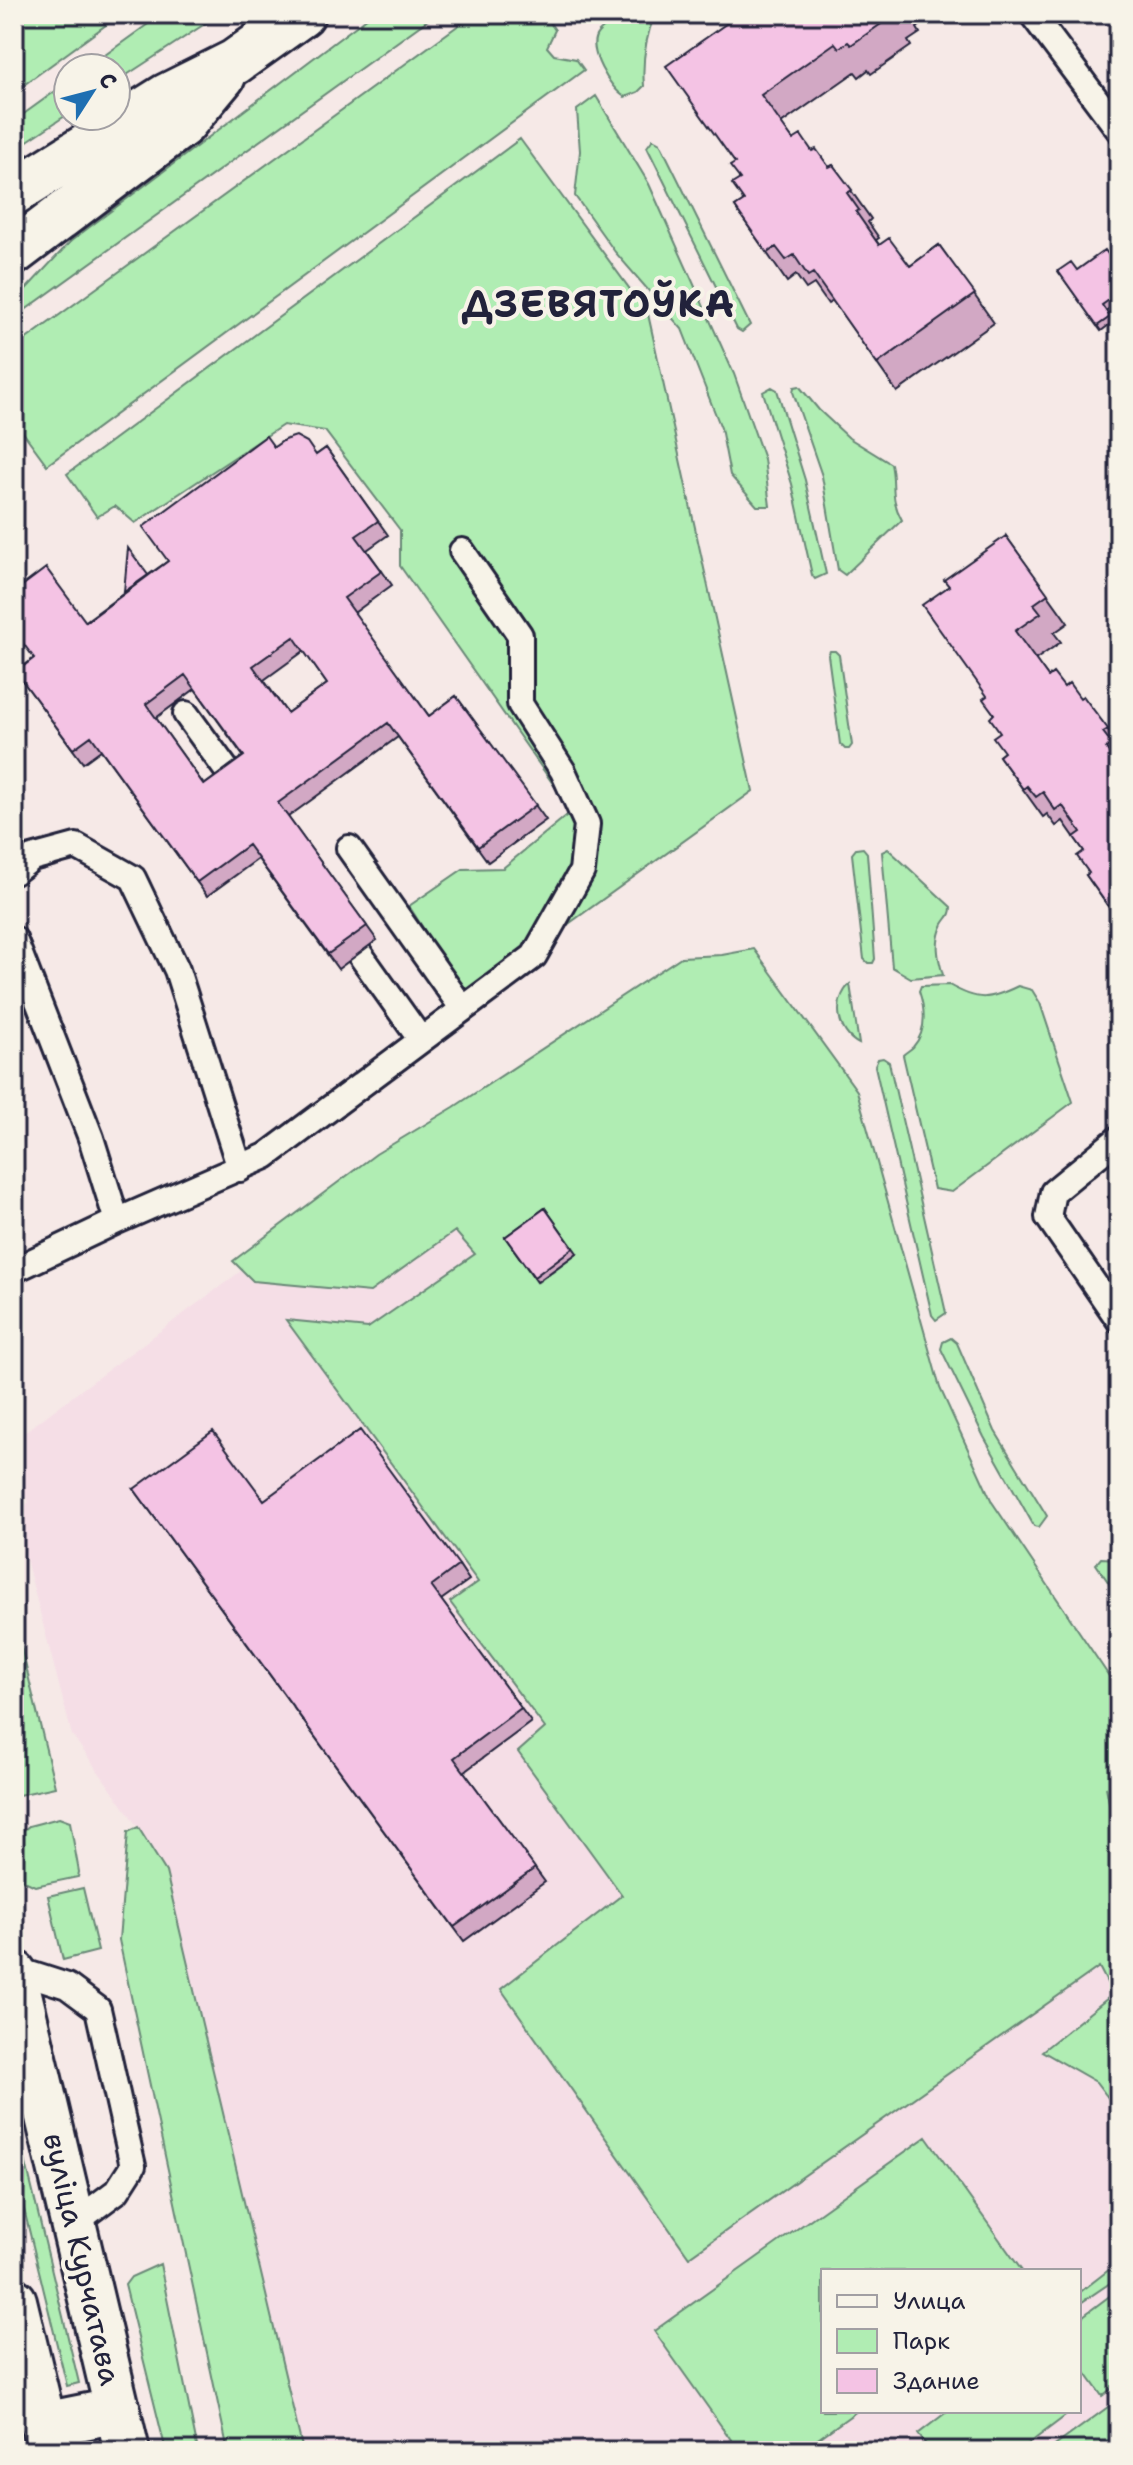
<svg xmlns="http://www.w3.org/2000/svg" width="1133" height="2465" font-family="'Shantell Sans',sans-serif">
	<style>
		.built { fill: #f5dee6; fill-rule: evenodd }
		.green { fill: #b0edb3; stroke: #698877; stroke-width: 2; fill-rule: evenodd }
		.lines { fill: none; stroke-linecap: round; stroke-linejoin: round }
		.service-casing { stroke: #22223b; stroke-width: 30 }
		.tertiary-casing { stroke: #22223b; stroke-width: 50 }
		.secondary-casing { stroke: #22223b; stroke-width: 50 }
		.service { stroke: #f7f3e8; stroke-width: 24 }
		.tertiary { stroke: #f7f3e8; stroke-width: 44 }
		.secondary { stroke: #f7f3e8; stroke-width: 44 }
		.wall { fill: #d2a8c4; stroke: #22223b; stroke-width: 2; fill-rule: evenodd }
		.building { fill: #f4c3e4; stroke: #22223b; stroke-width: 2; fill-rule: evenodd }
		.labels { text-anchor: middle; stroke-width: 8; stroke-linejoin: round; paint-order: stroke }
		.street-label { font-size: 30px; fill: #22223b; stroke: #f7f3e8 }
		.district-label { font-size: 38px; font-weight: bold; letter-spacing: 2px; fill: #22223b; stroke: #f7f3e8 }
	</style>
	<rect width="100%" height="100%" fill="#f6e9e7"/>
	<filter id="ink" filterUnits="userSpaceOnUse"><feTurbulence type="fractalNoise" baseFrequency=".0125" numOctaves="2"/><feDisplacementMap in="SourceGraphic" scale="16" xChannelSelector="R" yChannelSelector="G"/><feConvolveMatrix kernelMatrix="1 2 1 2 8 2 1 2 1" color-interpolation-filters="sRGB"/></filter>
	<g filter="url(#ink)">
		<path class="built" d="M394,1157L451,1165L950,1491L1085,1685L1119,1843V2399L1048,2451H303L166,1872L129,1814L72,1735L14,1513L29,1502L14,1477V1440ZM823,2271H1079V2411H823Z"/>
		<path class="green" d="M14,14H121L14,92Z
			M162,14H220L116,82V68H87Z
			M372,14H436L14,318V302L71,241Z
			M474,14H544L555,30L547,47L554,55L576,59L584,70L47,465L14,420V348Z
			M623,14H655C646,36 642,62 644,86L638,92L625,97C611,90 585,48 598,33C604,26 615,20 623,14Z
			M68,82V114L14,150V121Z
			M596,96L649,184L734,374L764,459L770,506H757L730,475L721,428L682,329L615,252L575,196L580,151L577,110Z
			M520,139L648,314L753,791L467,997L409,906L463,869L503,868L572,811L400,566V530L325,431L283,425L135,523L115,506L97,517L67,474Z
			M653,139L660,143L750,325L742,332L737,329L647,147Z
			M799,386L819,410L849,438L891,464C896,485 889,497 902,520L845,575L838,570L822,476L793,392L794,387Z
			M772,387L777,390L805,480L826,574L815,579L812,575L792,484L763,392Z
			M830,651H835L839,655L852,745L849,749H845L840,744L828,655Z
			M863,848L867,853L875,959L873,963H868L864,959L852,854L856,849Z
			M888,849L951,907C951,916 947,917 943,924C934,942 938,958 943,975L911,978L892,967L882,852Z
			M754,949L857,1091L940,1388L992,1502L1119,1691V1843L1106,1787L1119,1852V2112L1096,2082L1042,2051L1113,1994L1099,1967L689,2257L501,1989L622,1895L518,1752L545,1728L450,1602L478,1582L286,1320L368,1328L475,1254L455,1231L370,1292L253,1281L233,1261L376,1154L454,1107L681,957L722,955ZM509,1242L577,1253L538,1282Z
			M850,984L859,1044C837,1033 832,1001 850,984Z
			M949,985C979,1002 989,1000 1018,986L1032,990L1040,1003L1073,1102L952,1192L934,1189L903,1055C906,1052 910,1050 913,1047C927,1031 925,1009 919,991L921,986Z
			M883,1058L889,1062L946,1313L936,1320L932,1315L875,1066L878,1059Z
			M951,1338L957,1343L995,1431L1047,1516L1039,1527L1034,1526L984,1437L941,1349L943,1342Z
			M1101,1558L1119,1559V1598L1096,1564Z
			M14,1617L55,1787L14,1796Z
			M59,1818L70,1822L79,1872L78,1877L35,1886L20,1879L14,1853V1838L29,1826Z
			M138,1827L166,1872L303,2451H228L119,1940L128,1832Z
			M83,1888L98,1951L63,1960L48,1896Z
			M14,2114L79,2383L67,2386L14,2168Z
			M926,2137L1022,2271H823V2411H857L801,2451H739L654,2331Z
			M1119,2262V2277L1079,2304V2293Z
			M160,2264L198,2451H166L125,2285L131,2277Z
			M1119,2289V2383L1102,2396L1079,2364V2319Z
			M1119,2399V2451H1048Z
			M948,2411H1072L1019,2451H931L918,2434Z"/>
		<g class="lines">
			<defs>
				<path id="service" d="M1032,14L1119,130
					M462,551L520,635V704L563,771L587,824L582,871L534,956L463,1009
					M186,714L236,783
					M14,872L32,858L76,846L133,878L177,970L240,1169
					M14,939L91,1138L117,1221L14,1270
					M359,953L421,1040
					M1119,1138L1053,1192L1048,1217L1119,1320
					M117,1221L266,1156L463,1009L349,848
					M14,1969L67,1986L98,2009L133,2166L117,2191L74,2223"/>
				<path id="tertiary" d="M14,192L167,96L235,62L302,14
					M14,252L183,124L223,76"/>
				<path id="secondary" d="M14,1973L127,2451
					M14,2301L50,2451
					M44,2425L118,2410"/>
			</defs>
			<use href="#service" class="service-casing"/>
			<use href="#tertiary" class="tertiary-casing"/>
			<use href="#secondary" class="secondary-casing"/>
			<use href="#service" class="service"/>
			<use href="#tertiary" class="tertiary"/>
			<use href="#secondary" class="secondary"/>
		</g>
		<path class="wall" d="M740,14H931L932,16L917,28L920,33L908,41L911,46L871,74L868,70L859,77L855,72L781,124L793,140L812,151L829,167L833,165L871,219L868,222L879,238L876,240L879,245L910,266L939,245L994,323L897,392L833,301L828,304L814,284L806,289L796,275L787,282L735,207L743,202L739,179Z
			M1119,269V301L1106,311L1113,322L1101,331L1058,271Z
			M274,447L316,455L326,448L388,535L367,550L392,585L354,613L429,716L456,696L546,820L488,862L398,737L288,817L377,940L338,969L258,859L207,896L101,750L83,763L16,672L124,593V592L168,561ZM304,651L327,684L287,713L264,680ZM195,689L243,756L204,785L156,718Z
			M1006,536L1068,623L1054,633L1061,642L1035,660L1048,677L1080,698L1083,696L1119,745V922L1086,875L1089,873L1084,851L1063,821L1056,826L1047,814L1043,817L999,756L1004,752L1000,732L987,696Z
			M545,1208L577,1253L537,1282L505,1237Z
			M134,1489L459,1565L469,1580L441,1600L531,1722L464,1772L545,1882L464,1941Z"/>
		<path class="building" d="M740,14H889L891,17L851,45L848,42L839,48L835,43L761,95L793,140L801,135L812,151L816,149L829,167L833,165L852,190L847,193L859,210L856,212L879,245L889,238L910,266L939,245L975,294L877,364L813,273L808,276L794,255L786,260L776,247L767,253L735,207L744,201L732,184L740,179L730,166L735,163L666,66Z
			M1105,250L1119,269V293L1102,305L1110,317L1097,326L1058,271L1071,262L1077,270Z
			M266,436L274,447L284,440L296,436L307,442L316,455L326,448L378,521L356,536L382,571L344,598L429,716L456,696L536,805L478,847L388,723L278,803L367,926L328,954L248,845L197,882L91,736L73,749L16,672L34,658L14,631V592L46,568L86,622L168,561L143,527ZM294,637L327,684L287,713L253,666ZM185,675L244,756L204,785L146,704Z
			M1006,536L1048,594L1034,604L1041,613L1015,631L1048,677L1053,673L1064,687L1069,683L1080,698L1083,696L1108,729L1103,732L1112,744L1106,748L1119,767V915L1111,904L1108,906L1086,875L1089,873L1077,856L1084,851L1074,837L1081,832L1062,805L1055,810L1043,792L1036,797L1027,786L1023,789L999,756L1004,752L993,737L1000,732L990,718L994,714L983,699L987,696L922,605L949,586L944,580Z
			M128,548L148,575L124,592Z
			M1119,1190V1212L1108,1197Z
			M545,1208L573,1248L534,1277L505,1237Z
			M360,1430L459,1565L431,1586L521,1708L454,1758L535,1868L454,1927L134,1489L213,1431L264,1500Z"/>
	</g>
	<g class="labels">
		<g class="street-label">
			<text transform="translate(82 2259) rotate(77)" y="10">вуліца Курчатава</text>
		</g>
		<g class="district-label">
			<text x="599" y="317">ДЗЕВЯТОЎКА</text>
		</g>
	</g>
	<rect width="1133" height="2465" fill="none" stroke="#f7f3e8" stroke-width="48"/>
	<rect x="24" y="24" width="1085" height="2417" fill="none" stroke="#22223b" stroke-width="3" filter="url(#ink)"/>
	<rect x="821" y="2269" width="260" height="144" fill="#f7f3e8" stroke="#a29fa3" stroke-width="2"/>
	<rect x="837" y="2295" width="40" height="12" fill="#f7f3e8" stroke="#a29fa3" stroke-width="2"/>
	<text x="893" y="2309" font-size="24" fill="#22223b">Улица</text>
	<rect x="837" y="2329" width="40" height="24" fill="#b0edb3" stroke="#a29fa3" stroke-width="2"/>
	<text x="893" y="2349" font-size="24" fill="#22223b">Парк</text>
	<rect x="837" y="2369" width="40" height="24" fill="#f4c3e4" stroke="#a29fa3" stroke-width="2"/>
	<text x="893" y="2389" font-size="24" fill="#22223b">Здание</text>
	<g transform="translate(92 92) rotate(54)"><circle r="38" fill="#f7f3e8" stroke="#a29fa3" stroke-width="2"/>
	<path d="M0-6L14 30L0 20L-14 30Z" fill="#1f6fb2"/>
	<text y="-12" font-size="22" font-weight="bold" text-anchor="middle" fill="#22223b">С</text>
	</g>
</svg>
